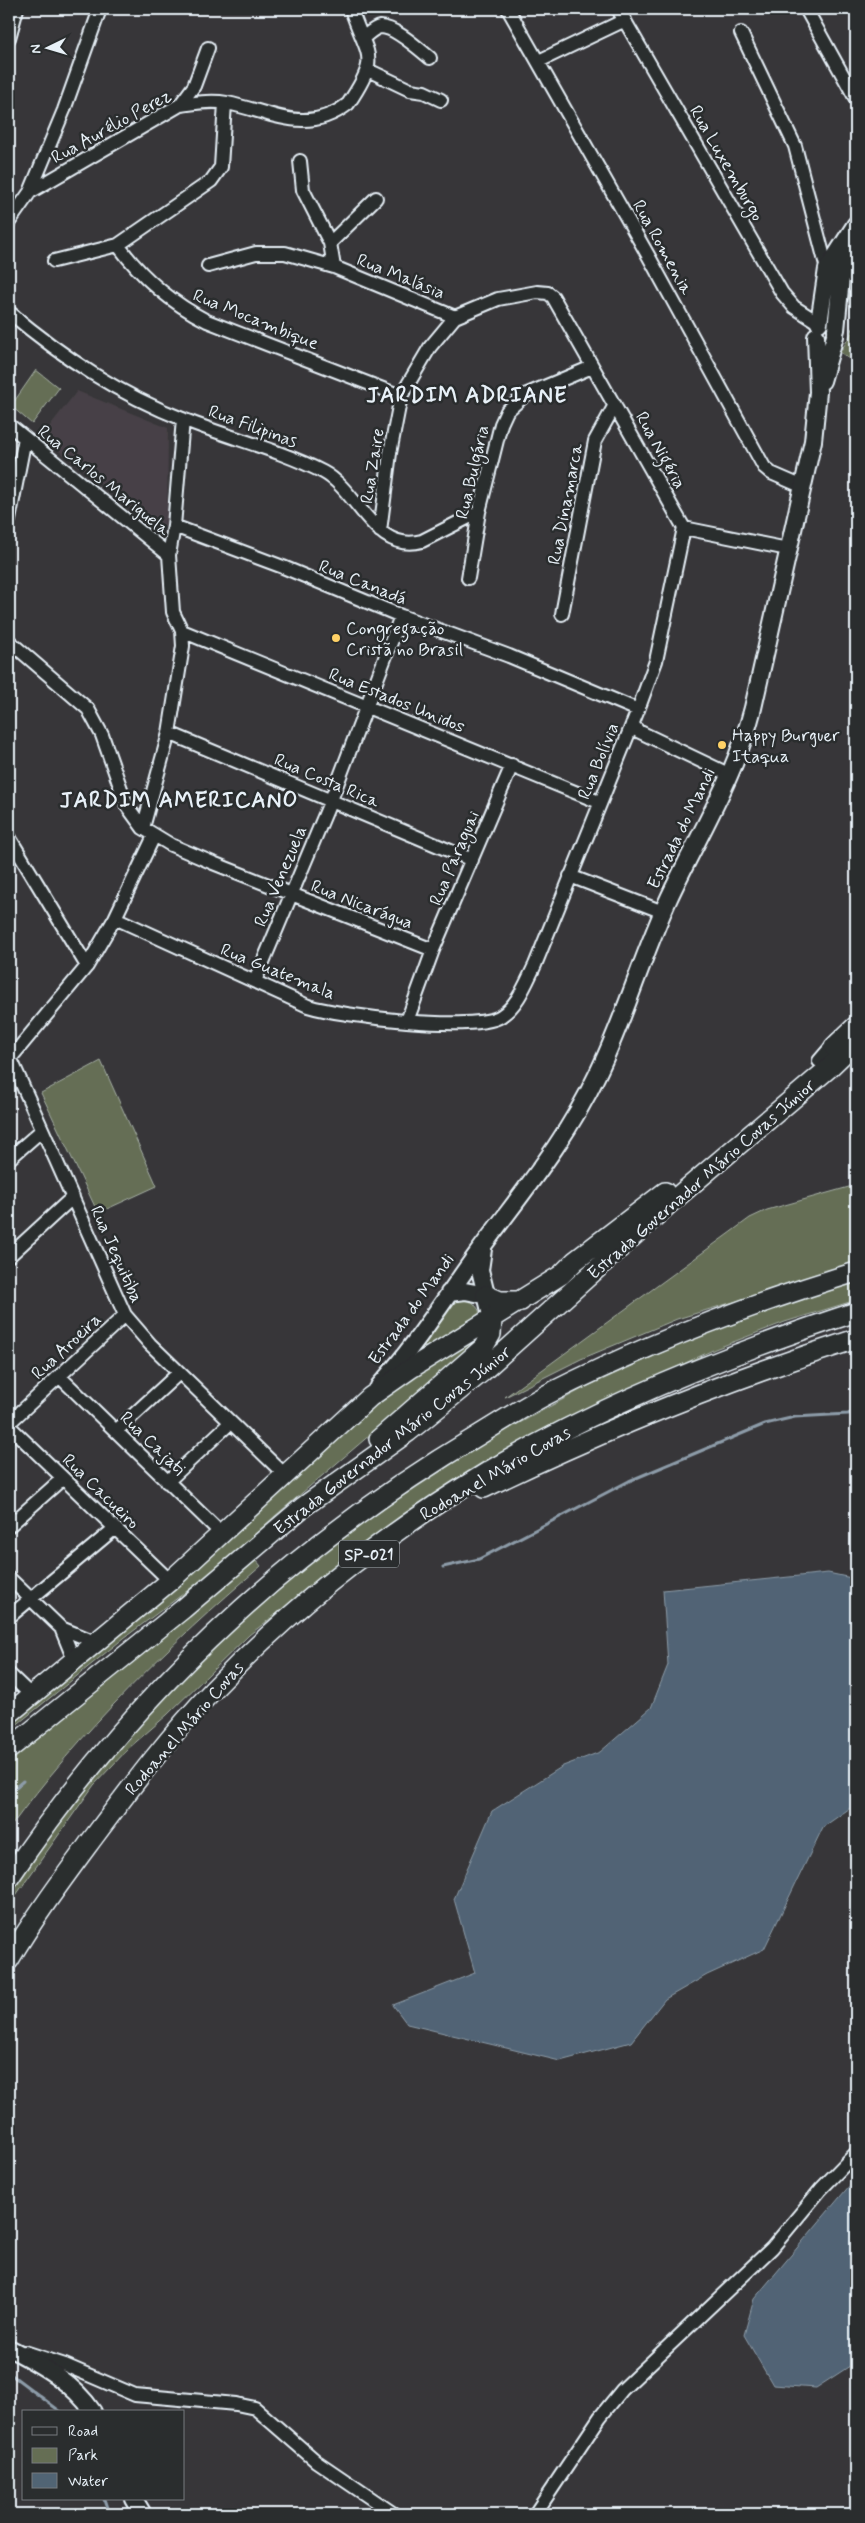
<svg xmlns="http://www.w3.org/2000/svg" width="865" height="2523" font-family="Mynerve,sans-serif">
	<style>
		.built { fill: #474146 }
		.green { fill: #656e54; stroke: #a6b0a6 }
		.water { fill: #516474; stroke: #8d9ca9 }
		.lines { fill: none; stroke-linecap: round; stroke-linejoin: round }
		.stream { stroke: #8d9ca9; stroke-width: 3 }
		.minor-casing { stroke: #e8f1f8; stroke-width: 16 }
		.major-casing { stroke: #e8f1f8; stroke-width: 20 }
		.highway-casing { stroke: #e8f1f8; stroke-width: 22 }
		.minor { stroke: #2a2d2e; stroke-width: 12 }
		.major { stroke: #2a2d2e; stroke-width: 16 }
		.highway { stroke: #2a2d2e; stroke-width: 19 }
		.poi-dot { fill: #ffd166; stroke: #2a2d2e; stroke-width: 2 }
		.labels { text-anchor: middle; stroke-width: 5; stroke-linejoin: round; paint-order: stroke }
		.shield { fill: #2a2d2e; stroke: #afb6bb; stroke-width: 1 }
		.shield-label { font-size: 16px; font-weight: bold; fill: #e8f1f8 }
		.street-label { font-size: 18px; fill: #e8f1f8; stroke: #2a2d2e }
		.poi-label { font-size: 18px; fill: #e8f1f8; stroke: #2a2d2e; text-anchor: start }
		.district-label { font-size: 22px; font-weight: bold; letter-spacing: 1px; fill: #e8f1f8; stroke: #2a2d2e }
	</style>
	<rect width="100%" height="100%" fill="#373639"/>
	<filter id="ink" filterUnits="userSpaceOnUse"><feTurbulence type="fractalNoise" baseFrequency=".02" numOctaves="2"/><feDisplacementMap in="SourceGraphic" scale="10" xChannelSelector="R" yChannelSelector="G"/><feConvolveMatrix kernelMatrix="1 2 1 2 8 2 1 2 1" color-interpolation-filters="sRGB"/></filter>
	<g filter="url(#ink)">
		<path class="built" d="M77,391L168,428L167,526L159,529L41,437Z"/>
		<path class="green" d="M856,284V364L840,352C854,330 860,321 849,297Z
			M36,370L59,388L32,424L11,406Z
			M101,1061L157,1186L98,1213L41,1093Z
			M856,1185V1265L677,1319L581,1359L505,1397L750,1218L767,1210Z
			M856,1279V1300L785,1322L715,1349L551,1427L375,1538L249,1635L167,1715L129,1748L94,1785L9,1905V1872L149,1703L306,1564L391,1504L490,1439L584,1388L707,1332Z
			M460,1298L471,1300L479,1310L480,1317L406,1362L454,1300Z
			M477,1336L467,1352L275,1516L219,1567L124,1638L9,1731V1723L213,1555L386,1392Z
			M256,1560L261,1566C168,1646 81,1730 9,1829V1763Z"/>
		<path class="water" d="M828,1573L856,1579V1804L823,1827L764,1949L707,1975L665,1999L631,2042L560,2061L407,2024L393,2005L475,1973L454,1899L492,1811L563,1766L600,1752L651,1708L668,1665L663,1590Z
			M856,2178V2362L816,2388L773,2385L744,2335L754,2299Z"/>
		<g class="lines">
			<path class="stream" d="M443,1567L479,1559L629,1481L765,1424L795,1417L848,1414L856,1411
				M9,1793L23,1781
				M9,2373L61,2412
				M104,2499L109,2514"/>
			<defs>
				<path id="minor" d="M508,9L649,257L764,467L771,473L801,486
					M618,9L782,293L794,307L819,323
					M806,9L856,99
					M741,33L795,146L827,269
					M9,38L17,9
					M363,38C368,34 374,28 380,27C394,26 419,49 430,58
					M539,61L625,20
					M368,70L410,90L424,92L441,100
					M180,105L194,86L208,48
					M300,161L303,190L330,243L334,267
					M30,192L64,110L100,9
					M9,222L30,192L180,105C195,103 211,100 227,103C272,112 306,136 348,104C381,55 368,59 351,9
					M330,243L376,198
					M118,245C142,278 170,302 207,321L401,396
					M54,261L118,245L211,181L221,167L225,103
					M208,266L256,253H285L334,267L455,317
					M9,312C64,358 118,394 185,420C230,438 280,450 323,472C359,491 374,554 422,541L479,512
					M9,425L169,555
					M9,520L25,438
					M174,526L283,567L401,616L509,656L638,710
					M380,531L390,453L401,396L430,347L455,317L498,299L537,292L548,293L553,297L684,528L788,549
					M468,578L479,512L501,424L507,411L525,395L592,367
					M562,614L595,441L615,405
					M182,631L599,802
					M9,641L88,709L102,735L127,806L143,828L171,845L213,863L433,950
					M632,724L638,731L728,774
					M169,733L472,860
					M143,828L169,733L183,646L182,631L173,612L169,555L174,526L183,419
					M9,837L87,966
					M570,876L663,912
					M115,918L308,1006C340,1016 475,1033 501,1016C518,1005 526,983 535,965L638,710L656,661L684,528
					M255,981L331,800L401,616
					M407,1021L433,950L512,765
					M9,1055L125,1315L150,1344L285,1475
					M9,1060L87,966L115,918L154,836
					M819,1061L837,1040
					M9,1159L42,1130
					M9,1256L73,1197
					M59,1376L222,1534
					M9,1423L125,1315
					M9,1426L170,1581
					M116,1431L179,1373
					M167,1482L230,1423
					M9,1526L62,1479
					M9,1578L61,1628L95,1642
					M9,1617L114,1529
					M61,1628L74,1660
					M9,1674L32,1696
					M25,2352L65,2365L135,2395L236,2404L255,2408L316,2461L394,2514
					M535,2514L600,2417L622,2390L772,2248L821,2189L856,2153"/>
				<path id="major" d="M819,323L827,269L856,224
					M836,330L841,278L854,240
					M822,381L835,336
					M483,1249L480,1270L492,1319
					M449,1293L465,1291L486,1295
					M379,1386C416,1345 445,1298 477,1254C520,1195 566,1141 597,1075C625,1018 642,956 669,898C698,836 736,775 753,708L813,441L818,392L816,336
					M9,2348C40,2364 73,2382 93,2412
					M134,2499L143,2514"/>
				<path id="highway" d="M834,1047L856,1026
					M486,1295L500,1301H521
					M379,1439L483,1348L491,1334L492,1319
					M484,1488C604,1430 730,1379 856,1339
					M9,1714L170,1581L370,1397L410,1369L561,1275L575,1261L665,1192
					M9,1749L183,1609L303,1507L408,1432L482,1372L670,1203L829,1068L856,1042
					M9,1878C132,1695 290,1547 479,1435C502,1421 525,1406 548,1394C646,1344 751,1304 856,1272
					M9,1960C33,1919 62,1880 90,1842C129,1790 169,1736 214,1689C294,1605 390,1531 489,1471C604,1403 730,1353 856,1312"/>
			</defs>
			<use href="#minor" class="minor-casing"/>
			<use href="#major" class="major-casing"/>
			<use href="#highway" class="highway-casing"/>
			<use href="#minor" class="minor"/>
			<use href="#major" class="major"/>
			<use href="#highway" class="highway"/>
		</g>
	</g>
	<g class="poi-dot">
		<circle cx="336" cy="638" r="5"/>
		<circle cx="722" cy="745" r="5"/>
	</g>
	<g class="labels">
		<rect class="shield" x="339" y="1540.5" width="60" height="27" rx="4"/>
		<g class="shield-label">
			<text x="369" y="1560">SP-021</text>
		</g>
		<g class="street-label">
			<text transform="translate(111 126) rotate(-29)" y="6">Rua Aurélio Perez</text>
			<text transform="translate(727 163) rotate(60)" y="6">Rua Luxemburgo</text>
			<text transform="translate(663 247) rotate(61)" y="6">Rua Romenia</text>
			<text transform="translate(401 276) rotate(22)" y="6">Rua Malásia</text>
			<text transform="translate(256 319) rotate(22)" y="6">Rua Mocambique</text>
			<text transform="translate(253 426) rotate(20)" y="6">Rua Filipinas</text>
			<text transform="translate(661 450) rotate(61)" y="6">Rua Nigéria</text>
			<text transform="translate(372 466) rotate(-81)" y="6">Rua Zaire</text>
			<text transform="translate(472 472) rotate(-77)" y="6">Rua Bulgária</text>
			<text transform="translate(104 480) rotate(39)" y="6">Rua Carlos Mariguela</text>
			<text transform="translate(565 504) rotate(-79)" y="6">Rua Dinamarca</text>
			<text transform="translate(363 582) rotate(22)" y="6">Rua Canadá</text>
			<text transform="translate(397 700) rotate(22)" y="6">Rua Estados Unidos</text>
			<text transform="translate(598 761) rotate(-68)" y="6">Rua Bolívia</text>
			<text transform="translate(327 780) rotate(23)" y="6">Rua Costa Rica</text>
			<text transform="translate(681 828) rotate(-64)" y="6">Estrada do Mandi</text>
			<text transform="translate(454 858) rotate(-67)" y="6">Rua Paraguai</text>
			<text transform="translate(280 876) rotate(-67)" y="6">Rua Venezuela</text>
			<text transform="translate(362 904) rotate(21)" y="6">Rua Nicarágua</text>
			<text transform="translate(278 971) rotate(22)" y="6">Rua Guatemala</text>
			<text transform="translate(701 1179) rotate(-41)" y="6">Estrada Governador Mário Covas Júnior</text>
			<text transform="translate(117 1254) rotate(66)" y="6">Rua Jequitiba</text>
			<text transform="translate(411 1309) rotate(-54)" y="6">Estrada do Mandi</text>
			<text transform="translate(66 1346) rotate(-43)" y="6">Rua Aroeira</text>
			<text transform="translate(392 1440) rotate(-38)" y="6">Estrada Governador Mário Covas Júnior</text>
			<text transform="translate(153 1443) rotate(44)" y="6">Rua Cajati</text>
			<text transform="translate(495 1473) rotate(-30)" y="6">Rodoanel Mário Covas</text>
			<text transform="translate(101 1491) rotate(44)" y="6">Rua Cacueiro</text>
			<text transform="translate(184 1728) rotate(-49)" y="6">Rodoanel Mário Covas</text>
		</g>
		<g class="poi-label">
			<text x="346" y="634">Congregação<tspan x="346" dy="21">Cristã no Brasil</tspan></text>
			<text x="732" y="741">Happy Burguer<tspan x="732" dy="21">Itaqua</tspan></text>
		</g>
		<g class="district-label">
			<text x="467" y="402">JARDIM ADRIANE</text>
			<text x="179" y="807">JARDIM AMERICANO</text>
		</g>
	</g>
	<rect width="865" height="2523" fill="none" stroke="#2a2d2e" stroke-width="30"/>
	<rect x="15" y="15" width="835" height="2493" fill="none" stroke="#e8f1f8" stroke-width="2" filter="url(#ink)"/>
	<rect x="22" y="2410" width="162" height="90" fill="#2a2d2e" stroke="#767b7f"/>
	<rect x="32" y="2427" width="25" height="8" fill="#2a2d2e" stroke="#767b7f"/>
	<text x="68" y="2436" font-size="15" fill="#e8f1f8">Road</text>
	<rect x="32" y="2448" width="25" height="15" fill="#656e54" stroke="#767b7f"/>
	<text x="68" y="2460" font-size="15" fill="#e8f1f8">Park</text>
	<rect x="32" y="2473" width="25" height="15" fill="#516474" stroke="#767b7f"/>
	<text x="68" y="2486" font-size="15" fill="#e8f1f8">Water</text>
	<g transform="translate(48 48) rotate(265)" stroke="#2a2d2e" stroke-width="4" paint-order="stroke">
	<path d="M0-4L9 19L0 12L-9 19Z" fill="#e8f1f8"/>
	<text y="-8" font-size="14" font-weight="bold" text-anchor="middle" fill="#e8f1f8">N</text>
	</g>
</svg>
